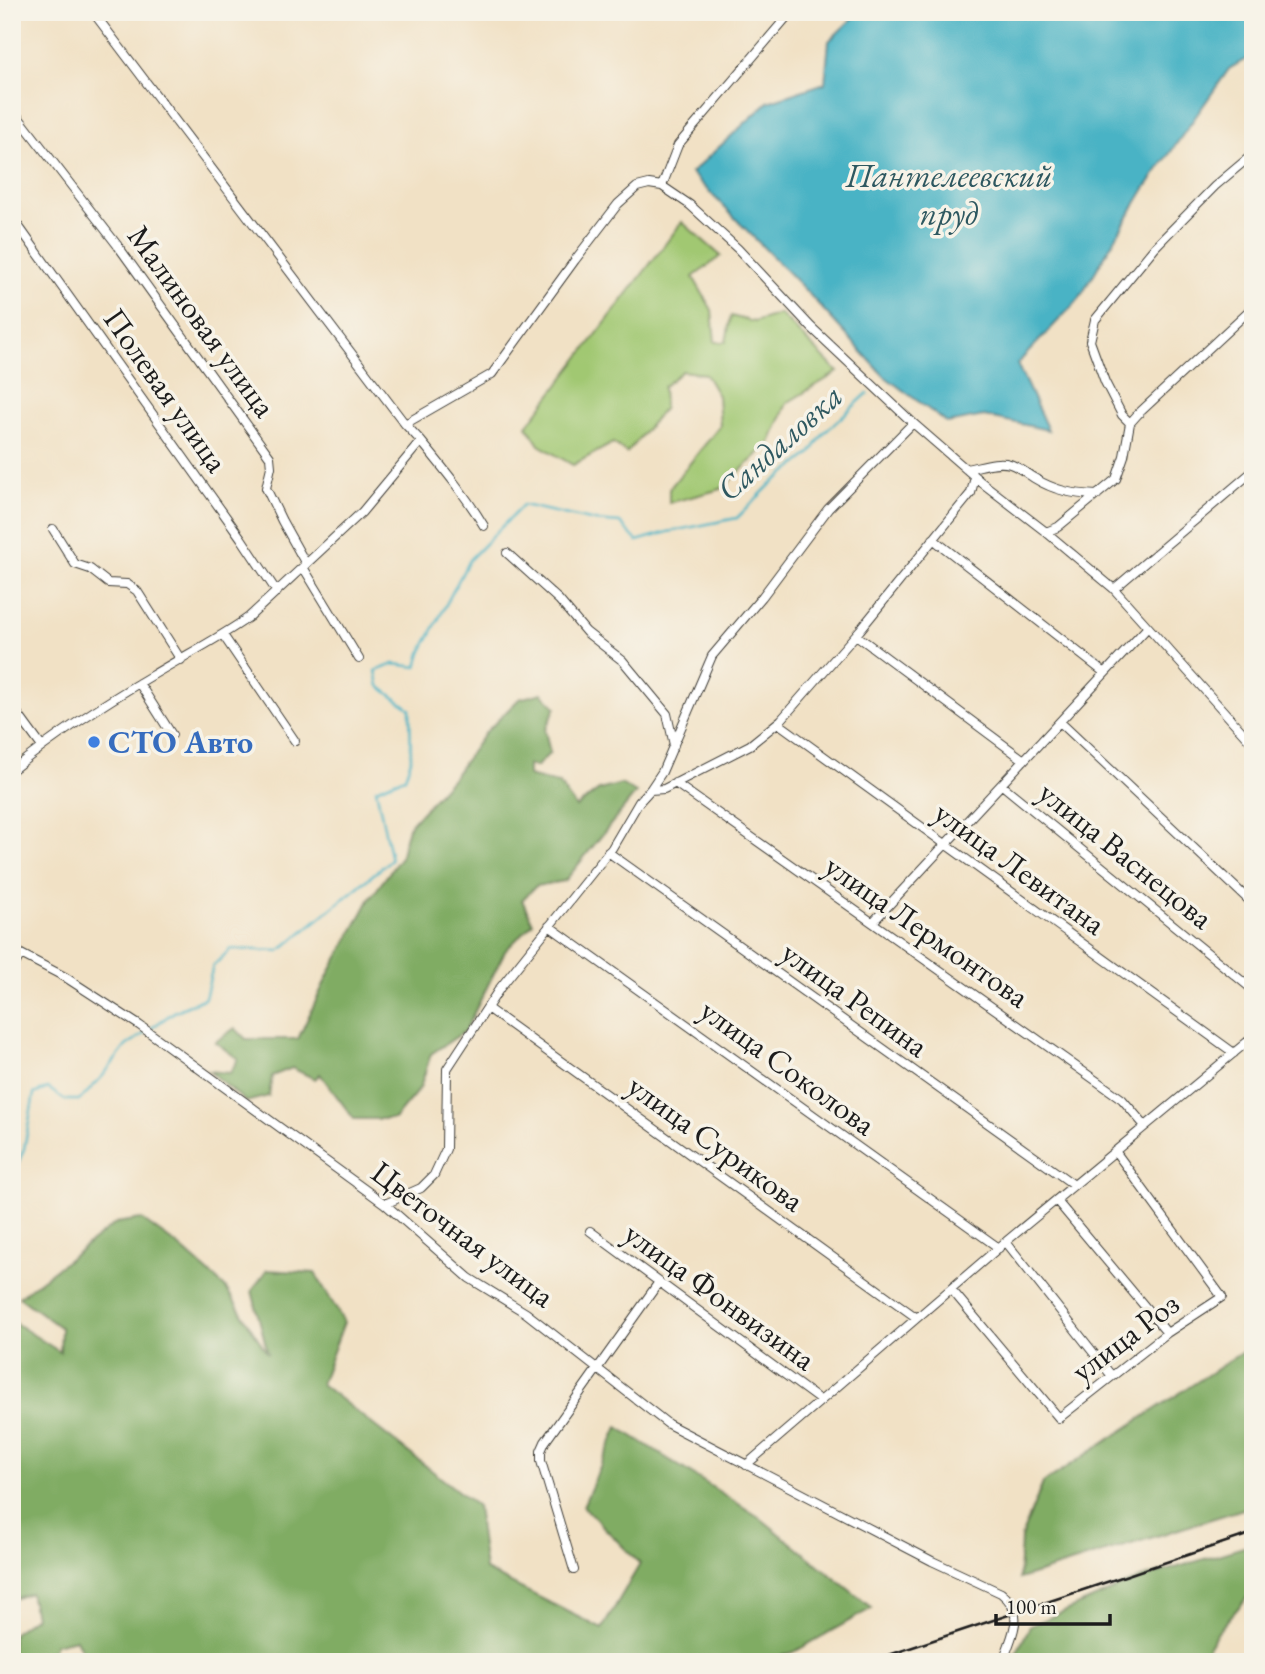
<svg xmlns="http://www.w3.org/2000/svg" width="1265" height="1674" font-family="'EB Garamond',serif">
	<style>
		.green { fill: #a1c872; stroke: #5e7247; stroke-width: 2 }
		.forest { fill: #80ac64; stroke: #4e6440; stroke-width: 2 }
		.water { fill: #48b3c5; stroke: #326870; stroke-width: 2 }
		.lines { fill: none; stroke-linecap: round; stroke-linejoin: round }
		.stream { stroke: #48b3c5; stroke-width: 2.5 }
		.street-casing { stroke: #3c3a35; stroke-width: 10 }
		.street { stroke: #fff; stroke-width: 8 }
		.rail { stroke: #1c1c1c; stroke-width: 2.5 }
		.shop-dot { fill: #3f7fe0; stroke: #f7f3e8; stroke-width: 2.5 }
		.labels { text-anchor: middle; stroke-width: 7; stroke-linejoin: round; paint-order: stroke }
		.street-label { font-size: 32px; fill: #1c1c1c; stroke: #f7f3e8 }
		.shop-label { font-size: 32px; font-weight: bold; fill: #366cbe; stroke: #f7f3e8; text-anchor: start }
		.water-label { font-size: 33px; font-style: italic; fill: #2e5860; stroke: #f7f3e8 }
	</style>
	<rect width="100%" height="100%" fill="#f7f3e8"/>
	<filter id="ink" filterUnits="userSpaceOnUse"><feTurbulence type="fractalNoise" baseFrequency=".0143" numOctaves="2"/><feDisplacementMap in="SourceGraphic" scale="14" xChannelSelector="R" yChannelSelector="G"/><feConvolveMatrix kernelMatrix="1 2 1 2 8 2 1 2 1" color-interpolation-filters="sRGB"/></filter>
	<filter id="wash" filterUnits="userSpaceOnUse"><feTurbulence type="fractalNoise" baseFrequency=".00686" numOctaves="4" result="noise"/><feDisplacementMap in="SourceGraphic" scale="28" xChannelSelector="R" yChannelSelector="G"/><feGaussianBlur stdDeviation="1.57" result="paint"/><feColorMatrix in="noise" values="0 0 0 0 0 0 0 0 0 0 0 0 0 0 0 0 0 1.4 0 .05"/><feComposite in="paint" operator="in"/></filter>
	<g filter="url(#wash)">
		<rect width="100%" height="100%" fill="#f1e1c5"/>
		<path class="green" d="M682,222L721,256L693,277L712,310L715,342H726L731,316L754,322L780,314L838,372L787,403L770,443L721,489L669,503V489L720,426L718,396L705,374L682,371L663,387L664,408L627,453L613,443L573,465L539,445L527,426Z"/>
		<path class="forest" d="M542,693L556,707L545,730L550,753L536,767L528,765V776L559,784L576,807L599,790L621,784L636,793L565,881L536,886L522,900L533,923L505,951L465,1031L431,1054L420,1088L394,1119H354L320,1074L315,1079L292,1068L272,1076L269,1096L246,1102L209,1071L230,1073L238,1059L215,1042L235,1028L246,1039H298L329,973L351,934L369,900L400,858L408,827L454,776L485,733L519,699Z
			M141,1219L181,1248L225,1287L268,1354L252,1291L267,1270L315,1273L344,1322L321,1384L477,1506L485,1570L602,1629L640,1564L583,1506L618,1427L759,1517L872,1608L794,1652L761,1662H87L76,1639L55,1644L48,1662H23L12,1657V1634L35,1617L30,1593L12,1600V1321L60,1352L61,1328L19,1297L116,1223Z
			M1253,1345V1506L1019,1579L1021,1537L1043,1483Z
			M1253,1544V1591L1218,1631L1199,1662H1012L1030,1626L1139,1579Z"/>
		<path class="water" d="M859,12H1253V55L1229,69L1144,190L1079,299L1017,364L1048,430L984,416L947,423L884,376L809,294L691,173L768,102L825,83L829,41Z"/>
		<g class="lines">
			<path class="stream" d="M150,1029L174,1012L205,998L213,966L231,949L279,951L391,860L376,789L405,777L411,760L410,709L379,686L376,671L394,664L417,667L421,653L469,560L523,505L595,521L620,523L637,541L668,532L737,518L771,484L810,454L824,433L868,393
				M12,1170H15L24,1149L34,1094L48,1088L65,1100H80L102,1077L126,1046L145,1033"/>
		</g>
	</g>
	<g filter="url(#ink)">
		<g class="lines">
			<defs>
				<path id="street" d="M12,109L118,246L270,457L271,467L266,488L282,521L306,564
					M662,186L678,145L791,12
					M12,217L241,538L277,592
					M1130,423L1122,415L1105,382L1090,341L1095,320L1155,247L1215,186L1253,154
					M405,424L492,374L575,260L618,204L637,187L649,184L662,186L690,205L738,249L811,327L913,423L981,482L1046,532L1114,589L1253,744
					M421,441C444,469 466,496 484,526
					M966,469C979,467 997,460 1010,464C1019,467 1026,473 1034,478C1055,491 1073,494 1097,495
					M53,529L75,564L90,569L108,583L127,584L137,591L181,660
					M1046,532L1058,527L1116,479L1124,456L1130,423L1138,414L1253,307
					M933,539L1105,673
					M507,553L559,600L586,632L623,661L667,714L674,745
					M303,567L359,659
					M1114,589L1253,471
					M223,635L295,741
					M856,635L1024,760
					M139,683L172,735
					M12,706L42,747
					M1060,722L1253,904
					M778,723L1234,1053
					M12,770C56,735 103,704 151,676C184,656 218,639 249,617L362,512L421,441L405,424L93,12
					M675,783L1122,1099L1145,1126
					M1002,785L1253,990
					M650,790L664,789L750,745L781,720L860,630L971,493L975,477
					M608,852L1074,1185
					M873,922L1148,627
					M549,926L999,1248
					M12,945L21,954L65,977L139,1025L385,1204L469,1278L526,1313L668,1424L932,1561L1001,1593C1028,1614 1010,1637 1003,1662
					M12,969L21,954
					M487,1008L917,1318
					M1056,1200L1167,1333
					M385,1204L421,1188L434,1175L446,1149L447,1069L500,988L612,848L639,802L650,790L662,772L712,656L762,597L828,509L913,423
					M590,1231L821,1401
					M1006,1242L1111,1375
					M951,1289L1059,1418L1167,1333L1222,1297L1115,1151
					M746,1465L1003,1244L1253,1037
					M574,1570L541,1461V1451L545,1442L659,1282"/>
			</defs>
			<use href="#street" class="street-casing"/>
			<use href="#street" class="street"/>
			<path class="rail" d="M868,1662L1253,1533"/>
		</g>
	</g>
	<circle class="shop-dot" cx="94" cy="742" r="7"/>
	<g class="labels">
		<g class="street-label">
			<text transform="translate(202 321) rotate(54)" y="11">Малиновая улица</text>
			<text transform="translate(166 390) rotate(55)" y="11">Полевая улица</text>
			<text transform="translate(1126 855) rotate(39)" y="11">улица Васнецова</text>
			<text transform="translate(1020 868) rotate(36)" y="11">улица Левитана</text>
			<text transform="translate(927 931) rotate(35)" y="11">улица Лермонтова</text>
			<text transform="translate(855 999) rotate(36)" y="11">улица Репина</text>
			<text transform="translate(788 1067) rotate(36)" y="11">улица Соколова</text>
			<text transform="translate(716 1143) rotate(36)" y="11">улица Сурикова</text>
			<text transform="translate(463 1234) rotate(37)" y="11">Цветочная улица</text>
			<text transform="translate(720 1296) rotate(36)" y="11">улица Фонвизина</text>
			<text transform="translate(1125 1337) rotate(-37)" y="11">улица Роз</text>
		</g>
		<g class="shop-label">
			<text x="108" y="753">СТО Авто</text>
		</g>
		<g class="water-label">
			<text x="949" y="187">Пантелеевский<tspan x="949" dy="38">пруд</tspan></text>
			<text transform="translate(779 442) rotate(-42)" y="12">Сандаловка</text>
		</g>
	</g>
	<rect width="1265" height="1674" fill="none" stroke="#f7f3e8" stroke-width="42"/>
	<path d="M996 1614v10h114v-10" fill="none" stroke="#1c1c1c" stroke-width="3.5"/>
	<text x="1006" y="1614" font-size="21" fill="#1c1c1c" stroke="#f7f3e8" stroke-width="5" paint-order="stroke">100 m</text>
</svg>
